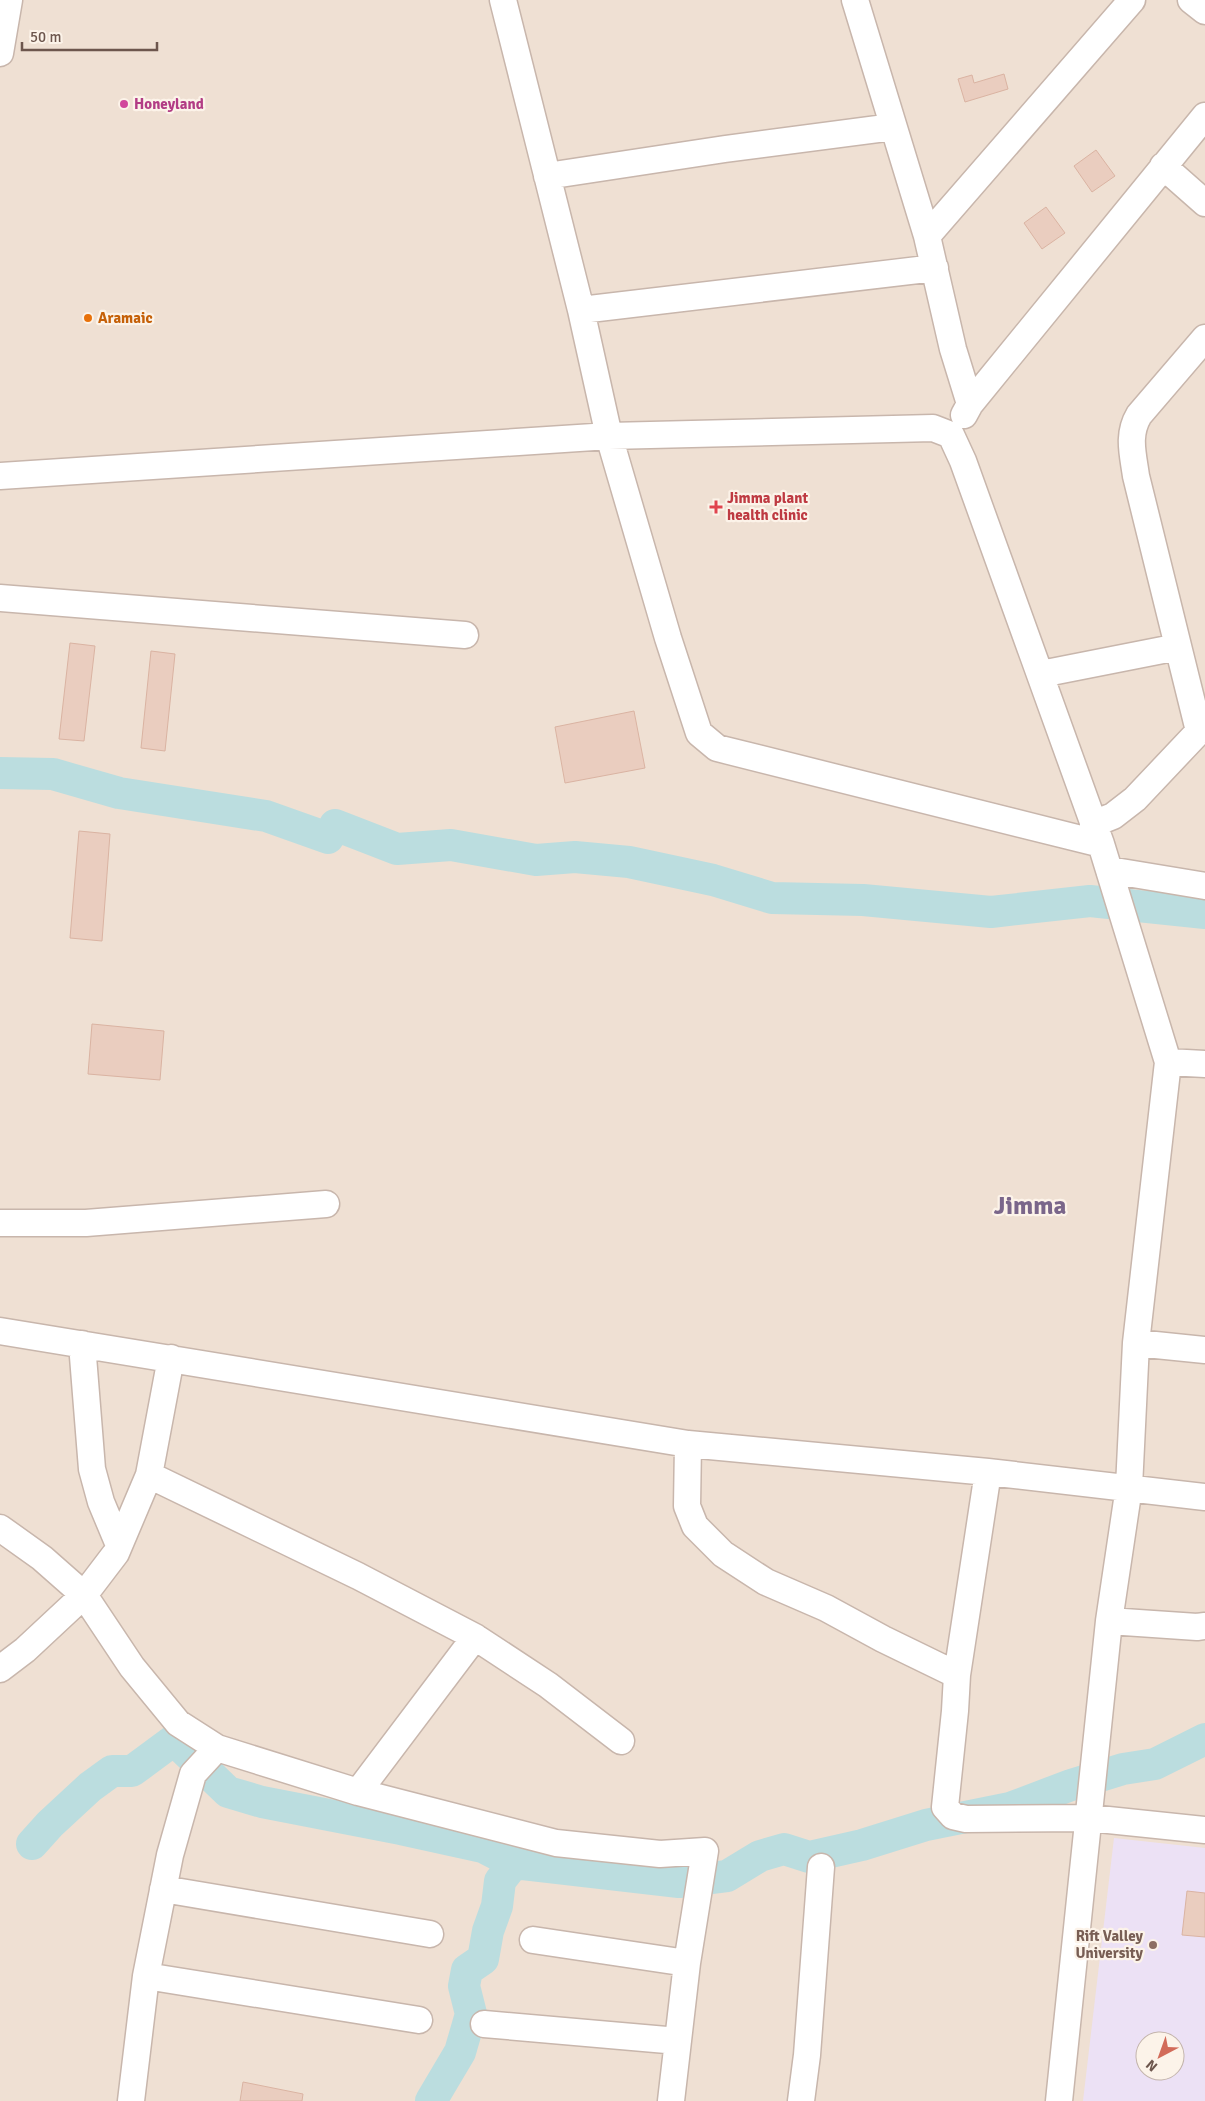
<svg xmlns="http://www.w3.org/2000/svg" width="1205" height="2101" font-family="Signika,sans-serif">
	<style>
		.residential { fill: #efe0d3; fill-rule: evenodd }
		.education { fill: #ece1f5; fill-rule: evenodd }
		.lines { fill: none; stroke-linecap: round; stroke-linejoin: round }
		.river { stroke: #bbdddf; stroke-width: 32 }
		.building { fill: #eacdbf; stroke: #dab3a2 }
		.minor-casing { stroke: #c8b6ac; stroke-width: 29 }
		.minor { stroke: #fff; stroke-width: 26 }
		.hotel-dot { fill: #d1479c; stroke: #fcf3e9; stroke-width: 2 }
		.food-dot { fill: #e8710a; stroke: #fcf3e9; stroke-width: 2 }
		.health-dot { fill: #e0444e; stroke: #fcf3e9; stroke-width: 2 }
		.education-dot { fill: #8d6e63; stroke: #fcf3e9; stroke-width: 2 }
		.labels { text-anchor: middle; stroke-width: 4.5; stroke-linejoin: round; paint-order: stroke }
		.hotel-label { font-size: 15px; font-weight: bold; fill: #b23c85; stroke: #fcf3e9; text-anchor: start }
		.food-label { font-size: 15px; font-weight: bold; fill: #c56008; stroke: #fcf3e9; text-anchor: start }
		.health-label { font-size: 15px; font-weight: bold; fill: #be3a42; stroke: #fcf3e9; text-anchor: start }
		.education-label { font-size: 15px; font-weight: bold; fill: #785e54; stroke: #fcf3e9; text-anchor: end }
		.town-label { font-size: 25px; font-weight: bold; fill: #7a668a; stroke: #fcf3e9 }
	</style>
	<rect width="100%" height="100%" fill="#f9efe4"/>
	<path class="residential" d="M0,0H1205V2101H0ZM1145,2041H1175V2071H1145Z"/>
	<path class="education" d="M1114,1838L1205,1848V2101H1083ZM1145,2041H1175V2071H1145Z"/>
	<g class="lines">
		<path class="river" d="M0,773L53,774L119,793L266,816L328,838L335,825L397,849L451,845L536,860L575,857L629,862L713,880L772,898L863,900L991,912L1090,901L1205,913
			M32,1844L50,1824L90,1787L112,1771H132L174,1740L228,1792L262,1802L401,1829L483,1847L514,1863
			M431,2101L460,2052L471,2014L464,1986L467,1970L483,1959L488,1931L497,1906L500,1881L514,1863L679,1882L727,1876L760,1856L784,1849L809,1857L862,1845L926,1825L1010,1808L1071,1785L1123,1769L1155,1764L1205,1739"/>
	</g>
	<path class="building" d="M1004,74L1008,89L965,102L958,79L972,75L974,83Z
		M1096,150L1115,176L1092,192L1074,166Z
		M1046,207L1065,233L1042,249L1024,223Z
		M70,643L95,646L84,741L59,739Z
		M151,651L175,654L165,751L141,748Z
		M634,711L645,768L565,783L555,727Z
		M79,831L110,834L102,941L70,938Z
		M92,1024L164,1031L160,1080L88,1074Z
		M1187,1891L1205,1893V1937L1182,1935Z
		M243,2082L303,2094L302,2101H240Z"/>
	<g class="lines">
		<defs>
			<path id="minor" d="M503,0L581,310L609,436L668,638L699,733L717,748L1101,844
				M855,0L927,236L953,349L970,404
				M1191,0L1205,11
				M0,53L9,0
				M1163,166L1205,203
				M547,176L725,149L893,127
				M927,236L1132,0
				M581,310L935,268
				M964,415L970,404L1205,116
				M0,476L609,436L933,428L951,435L963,461L1101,844L1168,1062L1136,1343L1129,1487L1109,1621L1059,2101
				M0,598L465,635
				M1041,674L1178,647
				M1199,731L1136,476C1133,454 1127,435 1139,415L1205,338
				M1093,824L1113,816L1135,799L1205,725
				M1109,870L1205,886
				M1168,1062L1205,1064
				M0,1223H86L326,1204
				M0,1331L688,1444L988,1472L1205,1497
				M1136,1343L1205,1350
				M82,1344L92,1469L101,1502L119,1545
				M688,1444L687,1506L695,1526L723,1554L766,1582L826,1608L883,1639L957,1675
				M988,1472L957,1675L955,1711L945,1807L953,1816L966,1819L1089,1818L1205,1830
				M149,1475L358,1576L475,1637L548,1685L621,1741
				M0,1528L42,1558L84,1595L132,1667L178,1723L217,1748L358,1792L556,1843L660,1854L705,1851L687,1963L671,2101
				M1109,1621L1197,1627L1205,1626
				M0,1669L25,1650L84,1595L116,1553L149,1475L171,1358
				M358,1792L475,1637
				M163,1889L430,1934
				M533,1940L687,1963
				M146,1976L419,2020
				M484,2024L678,2041
				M131,2101L146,1976L170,1855L193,1774L217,1748
				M801,2101L807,2055L821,1867"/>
		</defs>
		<use href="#minor" class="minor-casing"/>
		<use href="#minor" class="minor"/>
	</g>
	<circle class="hotel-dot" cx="124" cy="104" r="5"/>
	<circle class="food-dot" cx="88" cy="318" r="5"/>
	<path class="health-dot" d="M713.5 499.5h5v5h5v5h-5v5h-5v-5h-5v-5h5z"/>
	<circle class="education-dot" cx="1153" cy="1945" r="5"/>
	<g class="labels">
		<g class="hotel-label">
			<text x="134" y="109">Honeyland</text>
		</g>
		<g class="food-label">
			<text x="98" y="323">Aramaic</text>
		</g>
		<g class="health-label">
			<text x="727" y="503">Jimma plant<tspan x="727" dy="17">health clinic</tspan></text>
		</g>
		<g class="education-label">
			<text x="1143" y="1941">Rift Valley<tspan x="1143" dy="17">University</tspan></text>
		</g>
		<g class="town-label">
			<text x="1030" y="1214">Jimma</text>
		</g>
	</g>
	<g transform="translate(1160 2056) rotate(221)"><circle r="24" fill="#fcf3e9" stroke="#c3b4ab"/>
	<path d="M0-4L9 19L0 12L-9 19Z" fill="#d26b59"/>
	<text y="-8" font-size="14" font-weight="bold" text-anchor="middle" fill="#6d564d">N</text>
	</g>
	<path d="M22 42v8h135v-8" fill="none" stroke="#6d564d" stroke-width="2.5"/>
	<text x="30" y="42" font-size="15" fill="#6d564d" stroke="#fcf3e9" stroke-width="4" paint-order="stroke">50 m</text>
</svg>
